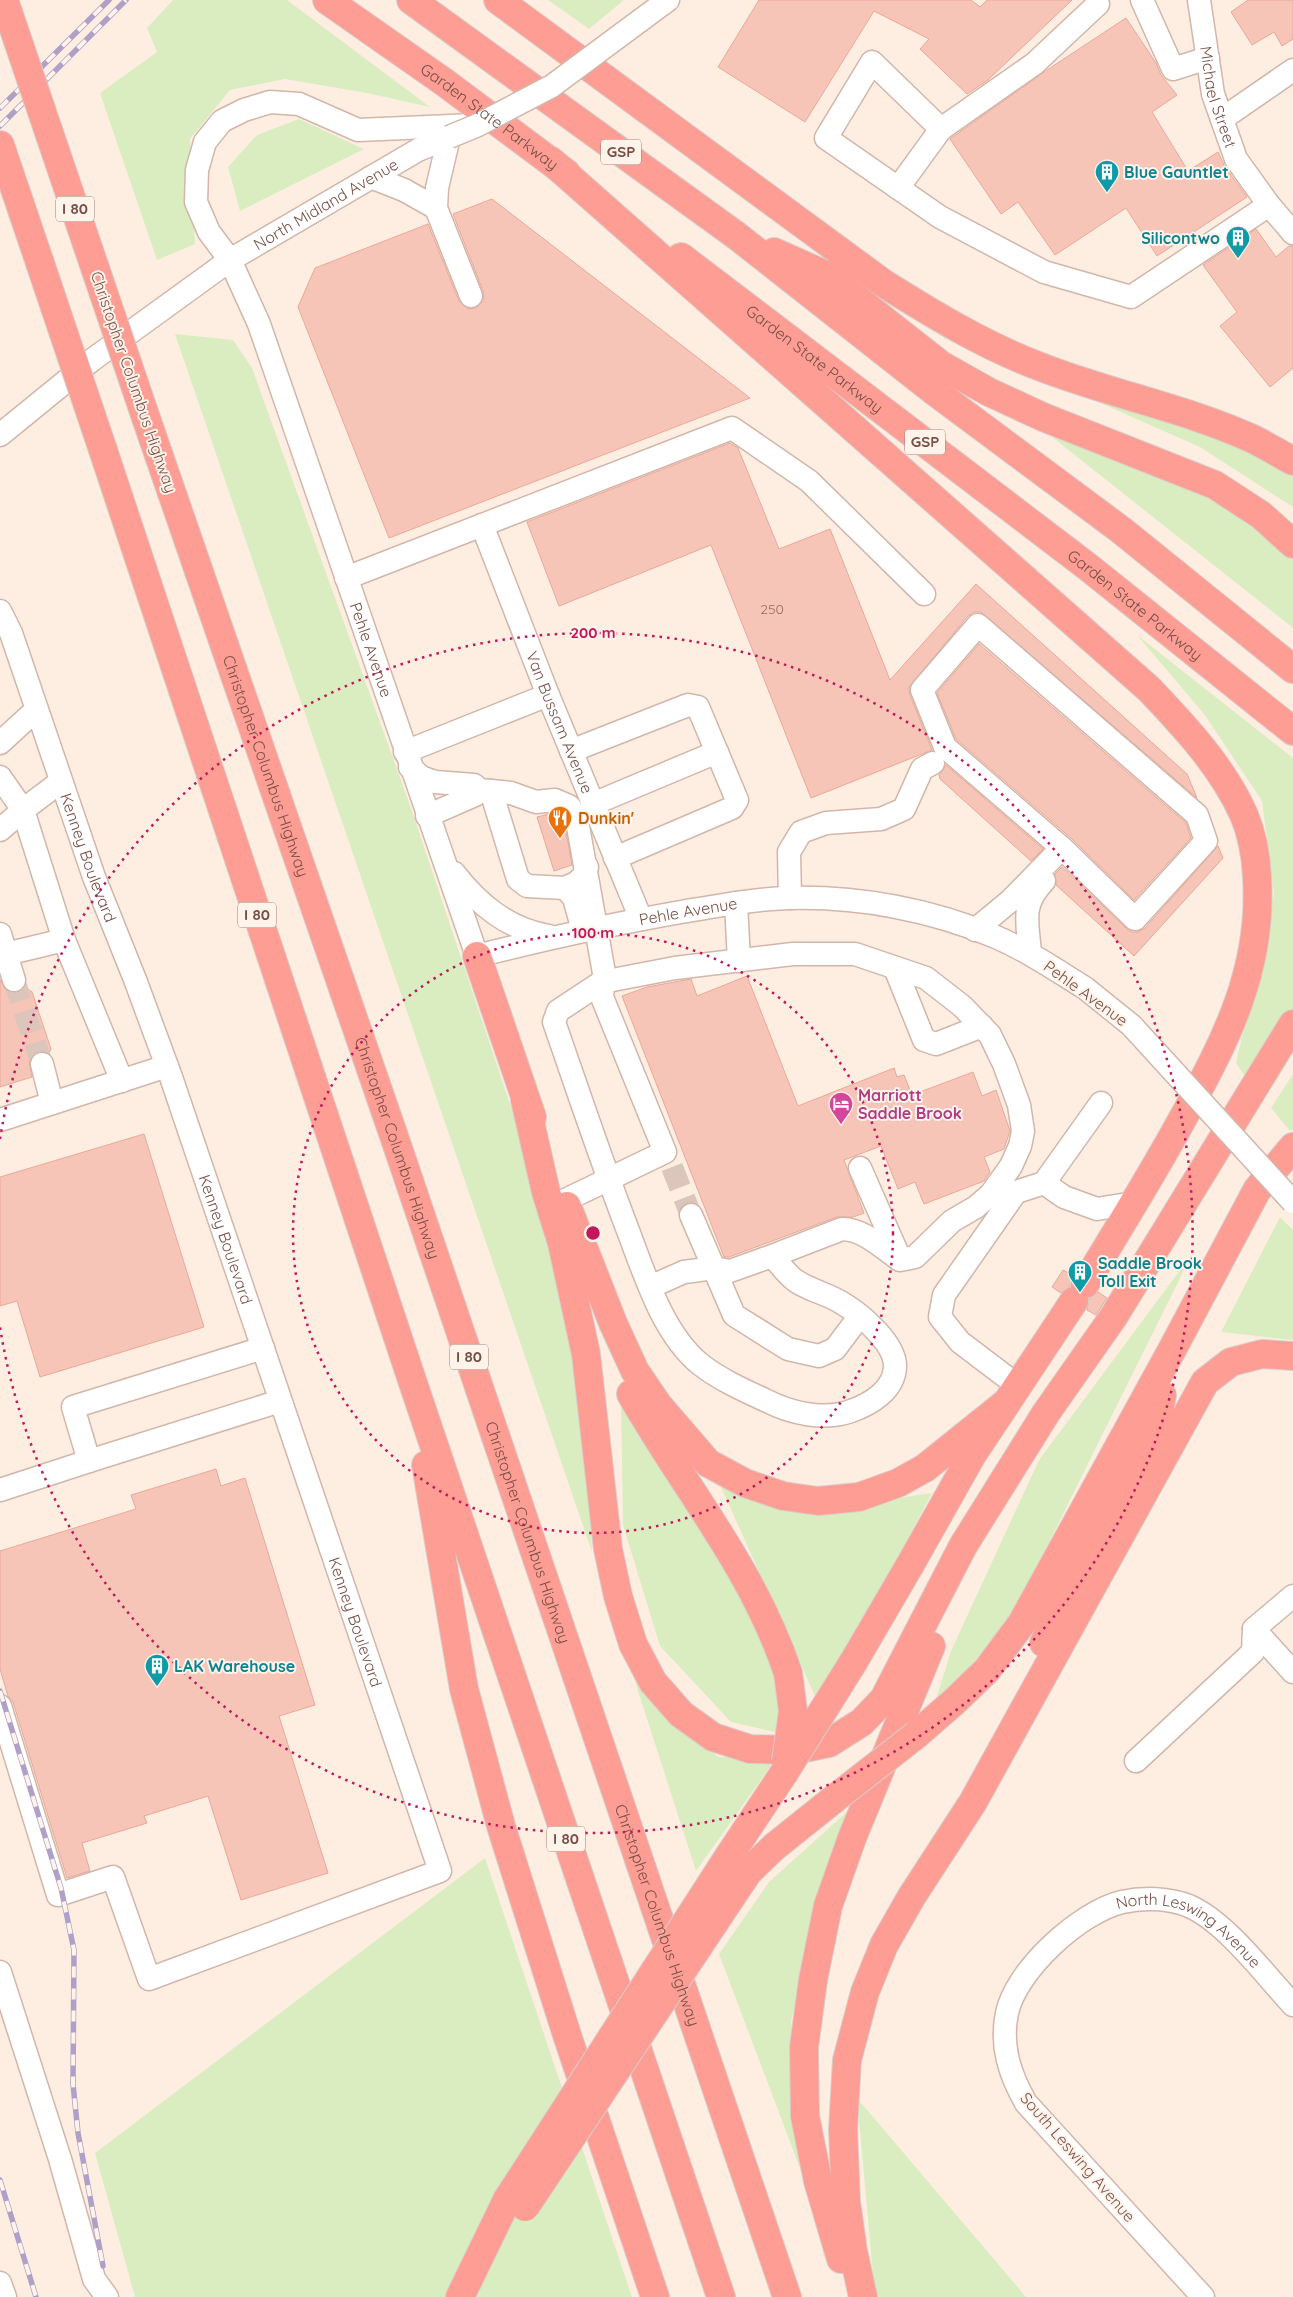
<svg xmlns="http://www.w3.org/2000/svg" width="1293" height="2297" font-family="Quicksand,sans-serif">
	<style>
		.green { fill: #daedc0 }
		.building { fill: #f6c5b8; stroke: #eaa897 }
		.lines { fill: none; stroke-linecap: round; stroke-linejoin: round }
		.minor-tunnel { stroke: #dcc6bb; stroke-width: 22; stroke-dasharray: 22 11; stroke-linecap: butt }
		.minor-casing { stroke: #d2b6aa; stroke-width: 25 }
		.highway-casing { stroke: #d9cecb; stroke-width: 30 }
		.minor { stroke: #fff; stroke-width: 22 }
		.highway { stroke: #fd9d94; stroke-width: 28 }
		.rail-casing { stroke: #afa0c8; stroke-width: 5.5 }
		.rail { stroke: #fff3ea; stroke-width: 4; stroke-dasharray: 11; stroke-linecap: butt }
		.minor-bridge-casing { stroke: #d2b6aa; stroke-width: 25; stroke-linecap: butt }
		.highway-bridge-casing { stroke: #d9cecb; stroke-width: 30; stroke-linecap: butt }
		.minor-bridge { stroke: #fff; stroke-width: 22 }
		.highway-bridge { stroke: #fd9d94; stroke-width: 28 }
		.ring { fill: none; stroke: #c2185b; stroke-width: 2.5; stroke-dasharray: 2.5 5 }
		.labels { text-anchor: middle; stroke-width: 4; stroke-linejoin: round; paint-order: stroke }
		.number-label { font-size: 14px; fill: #986c62 }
		.shield { fill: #fff3ea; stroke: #a08077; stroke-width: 1 }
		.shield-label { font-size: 15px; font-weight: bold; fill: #784f46 }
		.street-label { font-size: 16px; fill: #784f46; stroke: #fff3ea }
		.culture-label { font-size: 16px; font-weight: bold; fill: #0d838f; stroke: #fff3ea; text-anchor: start }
		.food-label { font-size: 16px; font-weight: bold; fill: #c56008; stroke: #fff3ea; text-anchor: start }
		.hotel-label { font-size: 16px; font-weight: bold; fill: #b23c85; stroke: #fff3ea; text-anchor: start }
		.centre { fill: #c2185b; stroke: #fff3ea; stroke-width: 2.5 }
		.ring-label { font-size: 15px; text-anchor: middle; font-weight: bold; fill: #c2185b; stroke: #fff3ea; stroke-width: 4; stroke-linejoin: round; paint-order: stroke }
	</style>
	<rect width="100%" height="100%" fill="#feeee2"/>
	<path class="green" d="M173,0H287L430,107L367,93L285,79L230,90L190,139L195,244L157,260L100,93L157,52L147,28Z
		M548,0H624L589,29Z
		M299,119L364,149L240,211L228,167L257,135Z
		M175,334L233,340L252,368L411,808L532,1170L582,1362L592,1552Z
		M1064,387L1272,457L1293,474V507L1200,447Z
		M1042,429L1226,502L1293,545V628Z
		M1137,635L1293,758V1013L1248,1081L1236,1063L1274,894L1262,801L1204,714Z
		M1293,1074V1129L1290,1131L1271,1108Z
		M1280,1217L1293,1230V1340L1221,1332Z
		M1192,1254L1010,1621L934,1706L951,1651L1039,1460Z
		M621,1400L775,1650L783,1734L731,1722L660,1646L623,1525Z
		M720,1485L817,1510L932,1493L819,1705Z
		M629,1663L718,1757H777L696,1871Z
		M849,1810L822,1901L791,2021L806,2184L719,1954L769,1882Z
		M485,1858L632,2297H135L95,2153Z
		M857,2098L1026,2297H875Z"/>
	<path class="building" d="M759,0H971L980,7L987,0H1072L988,80L967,94L920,49L929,39L874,11L805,122L718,67Z
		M1248,0H1293V39L1282,46L1274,32L1252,45L1231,12Z
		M1126,18L1156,63L1161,75L1177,95L1152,112L1188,171L1218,152L1225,167L1247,197L1157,256L1126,208L1055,255L1018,202L1001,214L950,139L1047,70Z
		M492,199L750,398L389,538L298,307L315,268L428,224L459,301L469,309L476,308L484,298L483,291L453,214Z
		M1256,229L1276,257L1289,246H1293V368L1270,387L1220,326L1237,312L1203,265Z
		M730,443L738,448L779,549L830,529L890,680L976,584L1187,774L1197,798L981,612H974L968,616L909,687L910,695L932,750L811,798L711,545L559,606L527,522Z
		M979,644L1186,823L1191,838L1134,900L1071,838L956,739L937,693Z
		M946,765L1043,849L1031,861L940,779L939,775Z
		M553,813L564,820L572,865L554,871L537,817Z
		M1218,846L1223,858L1134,956L1056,885L1055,874L1062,867L1126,928L1131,932H1138L1145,928Z
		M747,976L798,1106L894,1068L897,1077L904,1075L912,1095L973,1072L982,1096L996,1090L1010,1131L1004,1149L984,1157L990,1172L984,1181L924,1204L915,1182L898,1189L881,1146L844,1160L864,1213L853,1217H837L729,1257H724L622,996L647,987L691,979L697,996Z
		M0,979L5,989L11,993L18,992L25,987L32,992L51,1049L49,1053L39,1051L33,1055L29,1061L32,1077L0,1087Z
		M144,1134L204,1327L40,1377L17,1301L0,1306V1177Z
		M1063,1270L1072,1275L1070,1286L1061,1293L1052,1287Z
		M1098,1292L1107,1298L1096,1315L1087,1310L1089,1299Z
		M216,1469L221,1486L245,1478L315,1705L279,1716L328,1873L241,1900L208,1796L144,1816L147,1823L82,1843L90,1871L67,1878L13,1702L8,1696L0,1669V1551L136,1509L131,1495Z"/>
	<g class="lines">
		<path class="minor-tunnel" d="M14,980L42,1064
			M672,1167L691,1215"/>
		<defs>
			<g id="minor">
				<path d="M1142,0L1173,69L1208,58"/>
				<path id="s1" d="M1199,0L1213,94L1236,159L1269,205L1293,233"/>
				<path d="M1098,4L1034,64L941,129L872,62L826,138L940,217L1044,272L1131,297L1269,205"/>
				<path d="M622,34L668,0"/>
				<path d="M1222,119L1293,70"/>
				<path id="s2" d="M474,125L358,130L299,104L270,102L244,110L222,121L205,142L197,170L196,202L209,232L230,260L259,324L477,956C545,939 612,924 681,912C717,906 753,899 789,898C859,896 932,910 996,937C1028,951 1056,970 1085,988"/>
				<path d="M449,137L437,188L436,208L471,296"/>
				<path d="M371,177L404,190L436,208"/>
				<path d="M898,188L941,129"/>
				<path id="s3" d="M0,435L92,360L230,260L418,150L449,137"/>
				<path id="s4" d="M482,525L548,695L641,919"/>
				<path d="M346,578L732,428L809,481L924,594"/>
				<path id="s5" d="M0,611L11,633L94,877L136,982L171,1077L440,1871L149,1979L113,1877L58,1895L0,1706"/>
				<path d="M978,625L1197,815L1206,841L1135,919L1062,848L945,747L922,690Z"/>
				<path d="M0,743L36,710"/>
				<path d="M571,751L688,705L698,707L737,800L732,808L615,858"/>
				<path d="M405,752L548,695"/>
				<path d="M410,767L421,777L435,782L474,785L480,790L491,791L518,879L527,886L565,888L576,883L584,876L587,867"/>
				<path d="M0,777L23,810L0,830"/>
				<path d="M60,782L23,810L64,940L122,1081"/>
				<path d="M491,791L511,793L536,802L555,800L569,806L576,815L604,973L602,997L665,1152L551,1207"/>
				<path d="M593,804L717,752"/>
				<path d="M427,816L475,795L480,790"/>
				<path d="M454,873C479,905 508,929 549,936"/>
				<path d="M565,888L574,898L583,930"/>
				<path d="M790,898L789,852L801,832L826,823L881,819L904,809L922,769L933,763"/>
				<path d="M736,903L739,961"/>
				<path d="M975,930L1010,901L1062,848"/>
				<path d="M0,934L6,954L64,940"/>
				<path d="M6,954L14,980"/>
				<path d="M1030,954C1028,922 1020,906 1044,881"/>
				<path d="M895,968L924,1040L936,1044L982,1026"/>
				<path d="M42,1064L52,1103"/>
				<path d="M0,1120L167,1066"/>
				<path d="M860,1168L900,1259"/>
				<path d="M1044,1183L1064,1197L1097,1209L1134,1203"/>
				<path d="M691,1215L734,1315L788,1349L819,1356L835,1349L859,1317"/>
				<path d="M650,1287L684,1272L714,1268L730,1271L772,1256C780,1264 787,1275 796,1281C811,1291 828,1294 842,1303C861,1314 896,1344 895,1367C894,1390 871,1404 851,1411C823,1421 790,1413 765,1400C743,1390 719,1379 700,1364C662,1333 644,1272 627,1228C601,1160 578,1091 554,1022L558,1011L602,982L675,968L793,954H855L926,978L962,1006L990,1035L1004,1064L1019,1105L1023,1131L1020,1146L1011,1166L991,1194L976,1207L952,1221L915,1257L900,1260C883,1248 863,1229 842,1229L772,1256"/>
				<path d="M263,1348L73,1407L89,1461L280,1401"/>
				<path d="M1018,1386L960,1342L940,1317L944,1295L1016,1192L1044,1183L1101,1103"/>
				<path d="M0,1490L89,1461"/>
				<path d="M1293,1596L1254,1629L1293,1672"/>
				<path d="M1136,1761L1253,1652L1254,1629"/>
				<path d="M0,1972L60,2159L94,2279L107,2297"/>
				<path d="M0,2283L5,2297"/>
				<path id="s6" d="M1203,2297L1026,2103C1010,2075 1000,2046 1007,2013C1016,1970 1080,1912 1122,1902C1144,1897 1169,1898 1189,1906C1226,1922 1265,1975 1293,2005"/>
			</g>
			<g id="highway">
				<path id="s7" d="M327,0L444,82L566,173"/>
				<path d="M411,0L737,236L934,391L1121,530L1293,669"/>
				<path d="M498,0L883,283C934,315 985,346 1041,367C1110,394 1185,408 1253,439C1267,446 1280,454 1293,461"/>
				<path d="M0,145L40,263"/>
				<path d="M551,161L1149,689C1185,727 1222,766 1244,815C1252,834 1256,857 1257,877C1263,969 1226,1040 1183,1118C1152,1175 1118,1229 1085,1284"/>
				<path d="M774,252L828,276L941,365L989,392L1043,417L1215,485L1261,515L1293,544"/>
				<path id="s8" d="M681,257L1088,567L1293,731"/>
				<path id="s9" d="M146,418L396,1142L787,2297"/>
				<path d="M103,450L412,1380L721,2297"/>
				<path d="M477,956L532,1117"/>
				<path d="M525,1100L546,1192L562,1243L586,1354L608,1549L618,1596L633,1644L653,1682L681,1714L713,1737L750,1749L795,1750L829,1743L862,1722L884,1699L963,1546L1046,1413L1114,1316L1293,1024"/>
				<path d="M567,1206L613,1323L635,1371L658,1405L708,1463L745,1483L783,1496L818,1501L859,1497L898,1483L925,1468L1006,1403"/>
				<path d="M631,1394C685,1489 753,1568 788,1673"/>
				<path d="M426,1465L464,1689L501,1826L567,2035L655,2297"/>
				<path d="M910,1565L972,1455L1074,1301"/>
				<path d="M1044,1643L1071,1582L1160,1407L1162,1395"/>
				<path d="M916,1735L955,1701L987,1670L1022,1623L1173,1348L1257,1190L1293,1147"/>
				<path d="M729,1856L784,1773"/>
				<path d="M748,1872L774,1847L834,1799"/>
				<path d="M841,2259L818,2181L805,2116L804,2047L813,1980L828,1906L852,1838L931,1646"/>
				<path d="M460,2297L507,2200"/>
				<path d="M863,2297L853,2251L846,2202L843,2129L847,2060L865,1992L884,1945L912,1896L973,1802L1205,1382L1231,1362L1262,1354L1293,1356"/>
			</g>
		</defs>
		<use href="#minor" class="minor-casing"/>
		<use href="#highway" class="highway-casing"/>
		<use href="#minor" class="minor"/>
		<use href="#highway" class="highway"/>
		<defs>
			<path id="rail" d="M0,108L109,0
				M0,126L126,0
				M0,1691L61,1888L74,1950L73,2084L78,2133L103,2266
				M0,2180L36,2297"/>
		</defs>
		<use href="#rail" class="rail-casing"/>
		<use href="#rail" class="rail"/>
		<defs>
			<path id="minor-bridge" d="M449,137L478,125L552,86L622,34
				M1085,988L1131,1025L1293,1202"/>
			<path id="highway-bridge" d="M4,0L146,418
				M40,263L103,450
				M786,1762L793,1711L788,1673
				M784,1773L854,1661L910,1565
				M834,1799L916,1735
				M507,2200L729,1856
				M525,2207L748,1872"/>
		</defs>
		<use href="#minor-bridge" class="minor-bridge-casing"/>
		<use href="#highway-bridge" class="highway-bridge-casing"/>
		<use href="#minor-bridge" class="minor-bridge"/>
		<use href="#highway-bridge" class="highway-bridge"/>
	</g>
	<g class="ring">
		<circle cx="593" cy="1233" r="300"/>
		<path d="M0 1139A600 600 0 1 1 0 1327"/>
	</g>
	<defs>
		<symbol id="building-pin" viewBox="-11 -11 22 30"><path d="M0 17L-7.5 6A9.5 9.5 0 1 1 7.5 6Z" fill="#0f9aa8" stroke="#fff3ea"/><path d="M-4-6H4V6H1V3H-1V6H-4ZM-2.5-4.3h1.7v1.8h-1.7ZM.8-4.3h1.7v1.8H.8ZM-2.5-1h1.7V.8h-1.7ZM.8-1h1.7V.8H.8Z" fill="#fff"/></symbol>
		<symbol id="restaurant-pin" viewBox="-11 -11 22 30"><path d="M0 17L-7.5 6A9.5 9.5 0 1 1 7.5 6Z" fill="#e8710a" stroke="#fff3ea"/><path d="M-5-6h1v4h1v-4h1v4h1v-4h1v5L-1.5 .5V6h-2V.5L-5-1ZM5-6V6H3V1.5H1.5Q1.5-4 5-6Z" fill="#fff"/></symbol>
		<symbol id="hotel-pin" viewBox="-11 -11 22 30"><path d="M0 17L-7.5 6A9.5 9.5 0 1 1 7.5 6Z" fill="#d1479c" stroke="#fff3ea"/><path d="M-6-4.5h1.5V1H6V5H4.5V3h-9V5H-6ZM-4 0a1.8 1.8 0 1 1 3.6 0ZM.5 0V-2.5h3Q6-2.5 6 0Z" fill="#fff"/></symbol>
	</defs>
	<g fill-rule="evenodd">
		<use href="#building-pin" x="1093" y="158" width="28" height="38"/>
		<use href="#building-pin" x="1224" y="224" width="28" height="38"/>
		<use href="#restaurant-pin" x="546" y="804" width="28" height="38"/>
		<use href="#hotel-pin" x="827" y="1090" width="28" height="38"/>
		<use href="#building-pin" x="1066" y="1258" width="28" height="38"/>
		<use href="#building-pin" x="143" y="1652" width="28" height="38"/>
	</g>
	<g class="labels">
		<g class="number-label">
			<text x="772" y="614">250</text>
		</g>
		<g class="shield">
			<rect x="601" y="139.5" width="40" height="25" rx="4"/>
			<rect x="56" y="196.5" width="38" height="25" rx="4"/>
			<rect x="905" y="429.5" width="40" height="25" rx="4"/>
			<rect x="238" y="902.5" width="38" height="25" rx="4"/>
			<rect x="450" y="1344.5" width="38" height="25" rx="4"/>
			<rect x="547" y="1826.5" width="38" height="25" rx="4"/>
		</g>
		<g class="shield-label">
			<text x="621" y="157">GSP</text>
			<text x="75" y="214">I 80</text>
			<text x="925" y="447">GSP</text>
			<text x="257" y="920">I 80</text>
			<text x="469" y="1362">I 80</text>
			<text x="566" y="1844">I 80</text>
		</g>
		<g class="street-label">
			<text dy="6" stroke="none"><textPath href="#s1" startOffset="99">Michael Street</textPath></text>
			<text dy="6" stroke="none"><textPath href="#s7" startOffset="200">Garden State Parkway</textPath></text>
			<text dy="6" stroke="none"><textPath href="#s3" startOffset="400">North Midland Avenue</textPath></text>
			<text dy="6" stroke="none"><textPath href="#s8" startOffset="168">Garden State Parkway</textPath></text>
			<text transform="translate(134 382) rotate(71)" y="6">Christopher Columbus Highway</text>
			<text dy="6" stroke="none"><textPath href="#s8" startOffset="572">Garden State Parkway</textPath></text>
			<text dy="6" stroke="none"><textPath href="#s2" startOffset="832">Pehle Avenue</textPath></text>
			<text dy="6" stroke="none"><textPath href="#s4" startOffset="212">Van Bussam Avenue</textPath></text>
			<text dy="6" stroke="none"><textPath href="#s9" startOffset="368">Christopher Columbus Highway</textPath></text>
			<text dy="6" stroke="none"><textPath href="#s5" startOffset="262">Kenney Boulevard</textPath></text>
			<text dy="6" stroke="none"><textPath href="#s2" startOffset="1372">Pehle Avenue</textPath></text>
			<text transform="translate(1086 993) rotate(36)" y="6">Pehle Avenue</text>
			<text dy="6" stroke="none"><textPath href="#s9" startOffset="772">Christopher Columbus Highway</textPath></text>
			<text dy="6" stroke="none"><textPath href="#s5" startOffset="668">Kenney Boulevard</textPath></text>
			<text dy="6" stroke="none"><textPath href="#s9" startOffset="1178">Christopher Columbus Highway</textPath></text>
			<text dy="6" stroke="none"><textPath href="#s5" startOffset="1072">Kenney Boulevard</textPath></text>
			<text dy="6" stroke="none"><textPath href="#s9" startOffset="1582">Christopher Columbus Highway</textPath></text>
			<text dy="6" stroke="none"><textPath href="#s6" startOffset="599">North Leswing Avenue</textPath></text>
			<text transform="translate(1078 2157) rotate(49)" y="6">South Leswing Avenue</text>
		</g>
		<g class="culture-label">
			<text x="1124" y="178">Blue Gauntlet</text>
			<text x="1220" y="244" text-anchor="end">Silicontwo</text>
			<text x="1098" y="1269">Saddle Brook<tspan x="1098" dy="18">Toll Exit</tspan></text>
			<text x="174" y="1672">LAK Warehouse</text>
		</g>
		<g class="food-label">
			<text x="578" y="824">Dunkin'</text>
		</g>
		<g class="hotel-label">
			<text x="858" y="1101">Marriott<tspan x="858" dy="18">Saddle Brook</tspan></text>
		</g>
	</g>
	<circle cx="593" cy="1233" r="8" class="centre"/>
	<g class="ring-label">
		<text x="593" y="638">200 m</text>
		<text x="593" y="938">100 m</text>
	</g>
</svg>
